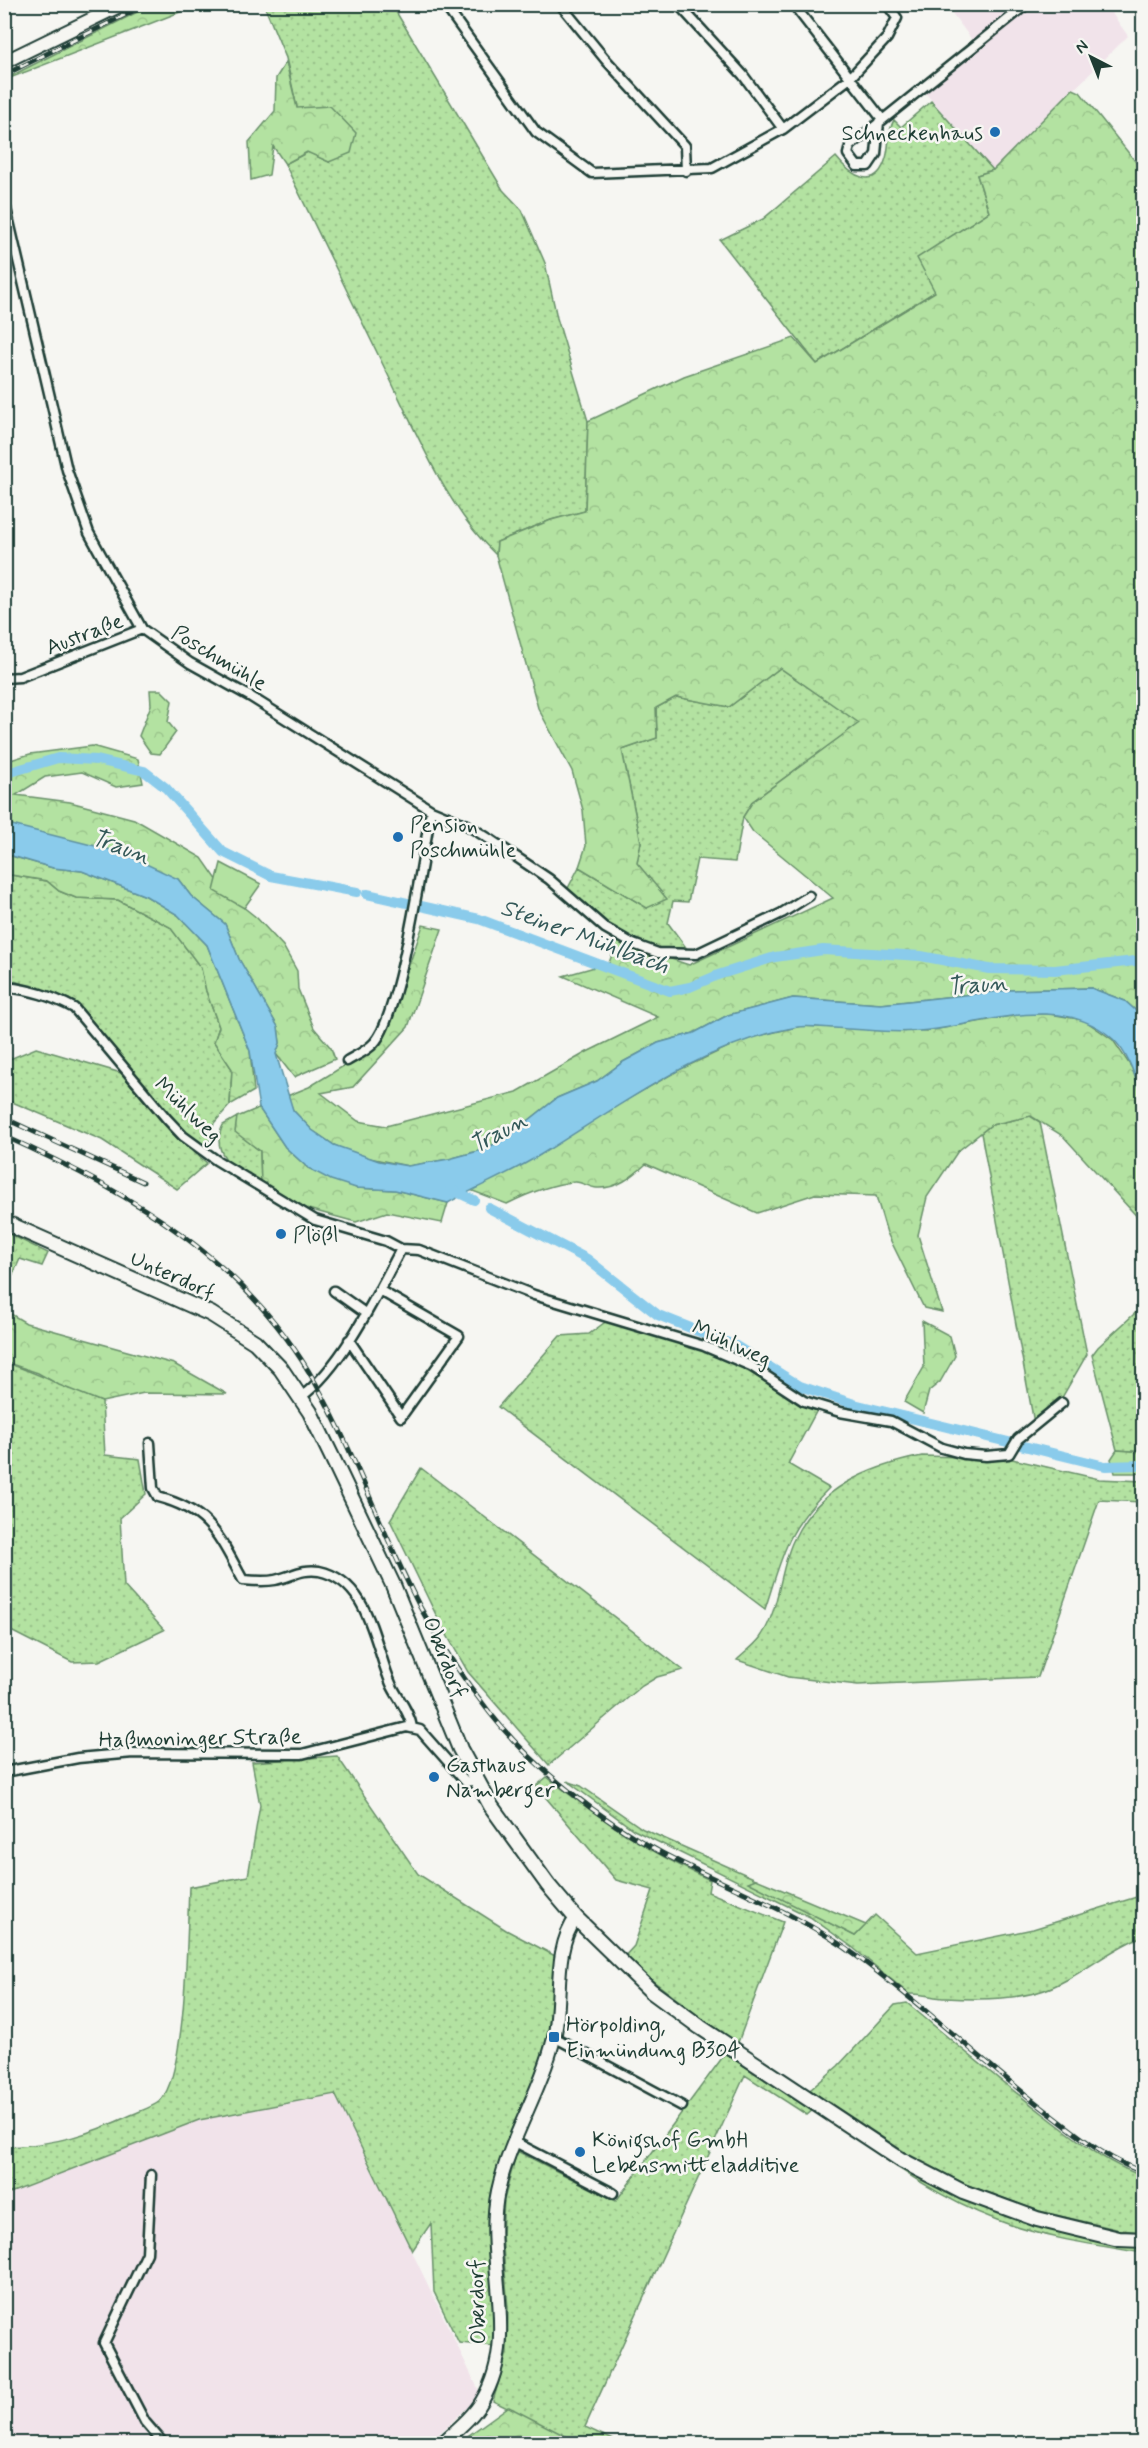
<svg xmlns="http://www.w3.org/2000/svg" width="1148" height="2448" font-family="Mynerve,sans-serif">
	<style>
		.built { fill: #f1e3ea }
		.grass { fill: url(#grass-dots); stroke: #69906a; stroke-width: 1.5 }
		.forest { fill: url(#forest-crowns); stroke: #69906a; stroke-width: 1.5 }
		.pitch { fill: #b3e2a1; stroke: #69906a; stroke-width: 1.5 }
		.water { fill: #8acbeb; stroke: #5f92a2; stroke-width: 1.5 }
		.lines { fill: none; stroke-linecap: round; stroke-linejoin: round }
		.canal { stroke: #8acbeb; stroke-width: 10 }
		.street-casing { stroke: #1f3d34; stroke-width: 13 }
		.secondary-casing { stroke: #1f3d34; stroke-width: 16 }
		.primary-casing { stroke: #1f3d34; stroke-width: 18 }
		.street { stroke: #f6f6f2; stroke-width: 8 }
		.secondary { stroke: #f6f6f2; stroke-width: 12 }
		.primary { stroke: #f6f6f2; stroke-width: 14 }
		.rail-casing { stroke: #1f3d34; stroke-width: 5 }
		.rail { stroke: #f6f6f2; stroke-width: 3; stroke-dasharray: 9; stroke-linecap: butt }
		.poi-dot { fill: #1f6fb2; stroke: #f6f6f2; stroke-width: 2 }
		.labels { text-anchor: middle; stroke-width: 5; stroke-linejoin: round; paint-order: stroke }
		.poi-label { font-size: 22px; fill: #1f3d34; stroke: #f6f6f2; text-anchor: start }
		.street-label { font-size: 22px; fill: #1f3d34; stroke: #f6f6f2 }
		.water-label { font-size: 24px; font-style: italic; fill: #345959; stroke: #f6f6f2 }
	</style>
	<defs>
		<pattern id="grass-dots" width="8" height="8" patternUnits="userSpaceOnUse" patternTransform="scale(1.5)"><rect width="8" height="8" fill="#b3e2a1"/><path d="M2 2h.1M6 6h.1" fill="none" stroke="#9ac38b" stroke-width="1.8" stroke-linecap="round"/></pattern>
		<pattern id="forest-crowns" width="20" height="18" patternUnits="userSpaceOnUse" patternTransform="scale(1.5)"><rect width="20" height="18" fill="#b3e2a1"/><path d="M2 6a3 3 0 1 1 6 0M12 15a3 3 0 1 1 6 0" fill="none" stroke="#9ac38b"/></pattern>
	</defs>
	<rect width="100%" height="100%" fill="#f6f6f2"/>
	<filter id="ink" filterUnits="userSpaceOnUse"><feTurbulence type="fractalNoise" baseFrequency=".0167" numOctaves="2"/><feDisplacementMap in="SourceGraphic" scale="12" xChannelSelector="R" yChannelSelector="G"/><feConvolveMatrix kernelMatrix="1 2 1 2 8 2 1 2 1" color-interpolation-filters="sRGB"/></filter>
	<g filter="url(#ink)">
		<path class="built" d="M946,5H1106L1128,36L993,170L920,87L975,44Z
			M336,2094L481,2395L429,2443H5L4,2195L199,2120Z"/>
		<path class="grass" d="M264,5H392L503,190L522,210L545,263L557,318L588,421L585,511L551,520L497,542L496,555C447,508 419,438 389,377C354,306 320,235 285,164L308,152L329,162L297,108L286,58Z
			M931,101L993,170L977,175L989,212L918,258L936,291L817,364L720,240L763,219L836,157C851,176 876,192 886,158C890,145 887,132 894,120L901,127Z
			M780,668L860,723L753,801L743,817L735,862L697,859L688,902L673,901L668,923L690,953C631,950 610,928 566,892L579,867L647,908L637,863L641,842L622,750L657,738L656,708L676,697L729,707Z
			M5,874L47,881L59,891L76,898L118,900L170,927L201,968L206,991L219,1027L214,1042L232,1069L230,1105L214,1123L207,1150L178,1129L69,999L5,978Z
			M36,1048L121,1073L174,1136L207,1163L177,1189L102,1140L5,1099V1061Z
			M1030,1116L1040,1122L1087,1354L1060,1401L1034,1423L981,1133L991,1125Z
			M237,1117L236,1132L260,1151L261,1185C238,1170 208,1156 223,1125Z
			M5,1232L48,1253L42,1266L20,1259L5,1292Z
			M1143,1306V1452L1117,1450L1092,1355L1098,1347Z
			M608,1320C644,1332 684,1340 719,1356C754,1372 782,1395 817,1410L788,1464L829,1488C786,1530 783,1554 765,1609L498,1407L560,1336L589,1334Z
			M4,1362C38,1373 69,1389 102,1402L105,1455L140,1459L146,1494L120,1518L124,1586L164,1630L99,1661L72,1662L5,1628Z
			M922,1456L1008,1458L1099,1479L1143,1481V1502L1099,1500L1038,1677L858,1685L788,1677L737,1660C744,1653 754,1646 760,1638C780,1610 779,1571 793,1541C817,1488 868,1467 922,1456Z
			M421,1468L683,1670L657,1677L642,1686L549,1765L468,1672L439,1621L390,1520Z
			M337,1756L418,1874L506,1930L559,1958L550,2041L497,2172L491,2201L488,2227L495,2300V2346L459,2343L434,2292L431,2223L412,2251L335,2094L199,2120L5,2195V2138H7L9,2147C57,2144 88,2135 131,2115C140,2111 153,2107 160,2101C187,2074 187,1930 189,1887L248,1876L260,1805L252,1762Z
			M547,1777C601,1820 647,1851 710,1880L708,1892L783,1922L737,2045L623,1958L634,1946L653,1890L616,1880L536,1786Z
			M567,1781L581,1786L643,1829L756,1879L749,1882L855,1936L875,1915L917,1953L1033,1929L1143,1895V1936C1106,1950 1076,1981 1038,1992C1009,2000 976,2000 946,1998C933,1998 923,1993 909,1994L852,1947L810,1917L634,1830Z
			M907,2003C953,2042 999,2080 1046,2116C1076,2139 1107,2164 1143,2176V2232L1120,2230L1039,2211L967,2185L906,2153L810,2090L838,2066L895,2005Z
			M725,2054L942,2187L1143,2246V2253C1095,2245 1043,2238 997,2220C930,2196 871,2148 814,2109L807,2115L745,2075L585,2427L620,2443H579L493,2401L507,2353L508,2308L502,2235L504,2200L517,2151L616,2201Z"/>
		<path class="forest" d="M153,4L198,5L5,80V79Z
			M286,62L297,108L330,106L356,133L351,153L329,162L307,152L285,164L273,146L269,175L251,180L249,142L275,111L276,78Z
			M1073,89L1080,92L1143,171V1017L1125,1001L1091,988L1010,990L881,1004L793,998L728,1015L694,1033L658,1043L623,1062L597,1081L557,1098L514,1132L486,1149L449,1159L408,1166L355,1155L334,1145L312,1130L293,1110L287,1096L309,1087L375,1047L400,991L423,925L442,929L408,1027L353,1087L321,1093L358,1121L386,1126L517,1092L587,1052L658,1017L563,976L609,963L617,941L689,965L833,898L753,832L743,817L753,801L859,723L780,668L729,707L676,697L656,708L657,738L622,750L641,842L637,863L667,899L647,908L579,867L586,846L583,810L572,771L538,708L496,555L497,542L551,520L585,511L588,421L684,376L794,338L817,364L935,292L917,258L989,212L977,175L993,170Z
			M150,690H161L172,701L168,722L176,732L160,754L151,753L139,736L151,705Z
			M92,746L138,759L143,783L116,787L82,772L45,777L16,795L70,802L134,819L202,858L227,894L257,918L283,946L297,971L298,989L314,1028L331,1048L335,1059L294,1077L276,1054L280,1043L278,1027L239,959L225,924L191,896L178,879L5,823L4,762L30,754Z
			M4,854L53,868L82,871L146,896L178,915L207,945L250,1051L254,1091L230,1105L232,1069L214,1042L219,1027L206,991L201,968L170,927L118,900L76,898L59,891L47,881L5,874Z
			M1022,1014H1050L1084,1020L1113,1040L1132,1068L1143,1099V1223L1063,1136L1031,1116L991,1125L958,1151L927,1197L918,1235L942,1312L924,1308L887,1233L876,1196L815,1194L757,1213L646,1164C632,1177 617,1189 597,1188C589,1188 582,1181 574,1182C551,1184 527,1194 507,1204L470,1190L538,1156L607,1111L679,1070L745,1039L801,1026L927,1031Z
			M259,1108L285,1147L308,1168L356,1188L395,1190L448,1203L442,1223L387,1212L356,1222L308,1209L261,1185L260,1151L235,1132L237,1117Z
			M4,1310L26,1323L174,1364L227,1394L144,1393L102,1402L59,1385L38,1373L5,1362Z
			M922,1321L950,1336L955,1356L940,1382L929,1391L923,1413L904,1402L924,1367Z
			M1117,1450L1143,1452V1473H1115L1111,1459Z
			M756,1879L866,1925L855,1936L748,1882Z
			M508,2407H509L579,2443H458Z"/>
		<path class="pitch" d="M221,863L261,884L244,908L214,891Z"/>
		<path class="water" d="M4,823L123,853L178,879L191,896L225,924L239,959L278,1027L280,1043L276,1054L293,1110L312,1130L334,1145L379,1161L408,1166L449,1159L486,1149L514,1132L557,1098L597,1081L623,1062L658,1043L694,1033L728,1015L793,998L881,1004L1011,990L1091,988L1125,1001L1143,1017V1099C1136,1079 1129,1054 1113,1039C1062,993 989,1023 930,1030C898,1034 866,1030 834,1028C823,1028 810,1025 798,1027C702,1043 622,1105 540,1155C511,1173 478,1186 448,1203L395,1190L356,1188L331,1180L308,1168L285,1147L259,1108L250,1051L207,945L178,915L146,896L82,871L53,868L5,854Z"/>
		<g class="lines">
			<path class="canal" d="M4,774L58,758L97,760L144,771L166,788L223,852L271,876L357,892
				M367,894L479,919L670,991L690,987L718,975L775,957L823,950L921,956L989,969L1055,970L1144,960
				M450,1189L474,1200
				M489,1208L587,1259L658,1315L736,1346L800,1386L854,1404L1105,1466L1144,1465"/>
			<defs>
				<path id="street" d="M444,4L536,132L592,173L712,168L783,129L850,78L887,38L897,18L887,4
					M560,4L605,59L685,146L686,171
					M678,4L743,75L783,129
					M793,4L882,119
					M879,122L876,154L868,166H857L848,154L850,146L1027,4
					M4,200L67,470L89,533L142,629L190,663L251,697L431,810L467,825L491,840L549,879L605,928L633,944L658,953L696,954L782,913L809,896
					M4,678L20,677L142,629
					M6,987C32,990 51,996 74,1008L167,1119L183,1136L216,1160L315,1220L386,1241L401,1249L419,1250L534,1295L704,1346L751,1366L804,1401L840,1412L891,1421L942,1448L964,1454L986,1456L1009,1454L1018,1439L1062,1403
					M347,1061C355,1056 367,1051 374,1043C400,1016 423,855 431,810
					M334,1291L365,1313
					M349,1340L401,1417L459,1336L379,1290
					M301,1397C342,1367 377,1294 401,1249
					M150,1443L153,1488L158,1497C211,1511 219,1537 243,1580C254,1581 265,1582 275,1580C291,1577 302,1568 319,1571C371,1582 374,1647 392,1686C399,1700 409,1711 412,1727
					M4,1772L78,1758L133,1753L302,1754L407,1727L420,1730L466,1782L476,1780
					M554,2037L682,2106
					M513,2141L613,2193
					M151,2175L147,2253L104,2343L145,2422L164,2444"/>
				<path id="secondary" d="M4,62L123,4
					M441,2444C455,2431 473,2417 482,2401C521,2335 483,2261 498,2191C510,2137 541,2091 554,2038C563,2000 552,1950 576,1918"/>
				<path id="primary" d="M4,1222L211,1314L255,1342L281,1369L310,1412L331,1455L393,1585L460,1749L491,1806L548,1885L576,1918L651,1991L700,2027L901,2160L963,2192L1037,2219L1119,2239L1144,2240"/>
			</defs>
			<use href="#street" class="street-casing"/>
			<use href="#secondary" class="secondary-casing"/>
			<use href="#primary" class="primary-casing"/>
			<use href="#street" class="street"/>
			<use href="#secondary" class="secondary"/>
			<use href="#primary" class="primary"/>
			<defs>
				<path id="rail" d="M4,75L147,4
					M4,1118L143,1182
					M4,1136C130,1192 247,1260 316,1384C356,1455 382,1534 420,1607C440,1644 464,1680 490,1713C532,1767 602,1821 662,1853C728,1888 798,1912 858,1957C924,2006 984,2063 1049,2113C1078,2135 1108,2161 1144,2172"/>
			</defs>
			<use href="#rail" class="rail-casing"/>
			<use href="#rail" class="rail"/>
		</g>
	</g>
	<g class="poi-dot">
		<circle cx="995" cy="132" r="6"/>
		<circle cx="398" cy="837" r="6"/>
		<circle cx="281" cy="1234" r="6"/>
		<circle cx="434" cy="1777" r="6"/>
		<rect x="548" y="2031" width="12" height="12" rx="3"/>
		<circle cx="580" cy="2152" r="6"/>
	</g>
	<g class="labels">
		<g class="poi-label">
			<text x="983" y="140" text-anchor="end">Schneckenhaus</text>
			<text x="410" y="832">Pension<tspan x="410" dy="25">Poschmühle</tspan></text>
			<text x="293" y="1242">Plößl</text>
			<text x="446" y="1772">Gasthaus<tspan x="446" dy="25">Namberger</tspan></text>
			<text x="566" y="2032">Hörpolding,<tspan x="566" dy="25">Einmündung B304</tspan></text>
			<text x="592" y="2147">Königshof GmbH<tspan x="592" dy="25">Lebensmitteladditive</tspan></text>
		</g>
		<g class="street-label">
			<text transform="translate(84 633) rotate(-21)" y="8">Austraße</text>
			<text transform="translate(220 657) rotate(31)" y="8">Poschmühle</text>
			<text transform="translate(189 1109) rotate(44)" y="8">Mühlweg</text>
			<text transform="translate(173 1274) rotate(24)" y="8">Unterdorf</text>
			<text transform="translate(732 1342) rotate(24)" y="8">Mühlweg</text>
			<text transform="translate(446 1657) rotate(68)" y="8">Oberdorf</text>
			<text transform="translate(200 1737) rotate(-1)" y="8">Haßmoninger Straße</text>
			<text transform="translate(476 2302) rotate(-92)" y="8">Oberdorf</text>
		</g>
		<g class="water-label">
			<text transform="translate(121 846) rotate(20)" y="8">Traun</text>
			<text transform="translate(585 936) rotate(20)" y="8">Steiner Mühlbach</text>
			<text transform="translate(977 984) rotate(-5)" y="8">Traun</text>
			<text transform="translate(498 1132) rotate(-29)" y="8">Traun</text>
		</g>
	</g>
	<rect width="1148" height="2448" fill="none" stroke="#f6f6f2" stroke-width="24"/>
	<rect x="12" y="12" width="1124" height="2424" fill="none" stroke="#1f3d34" stroke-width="2" filter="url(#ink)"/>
	<g transform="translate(1091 57) rotate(318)" stroke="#f6f6f2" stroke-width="4.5" paint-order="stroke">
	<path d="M0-4.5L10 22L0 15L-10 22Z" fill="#1f3d34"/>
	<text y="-9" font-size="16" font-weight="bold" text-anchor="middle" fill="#1f3d34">N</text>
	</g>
</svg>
